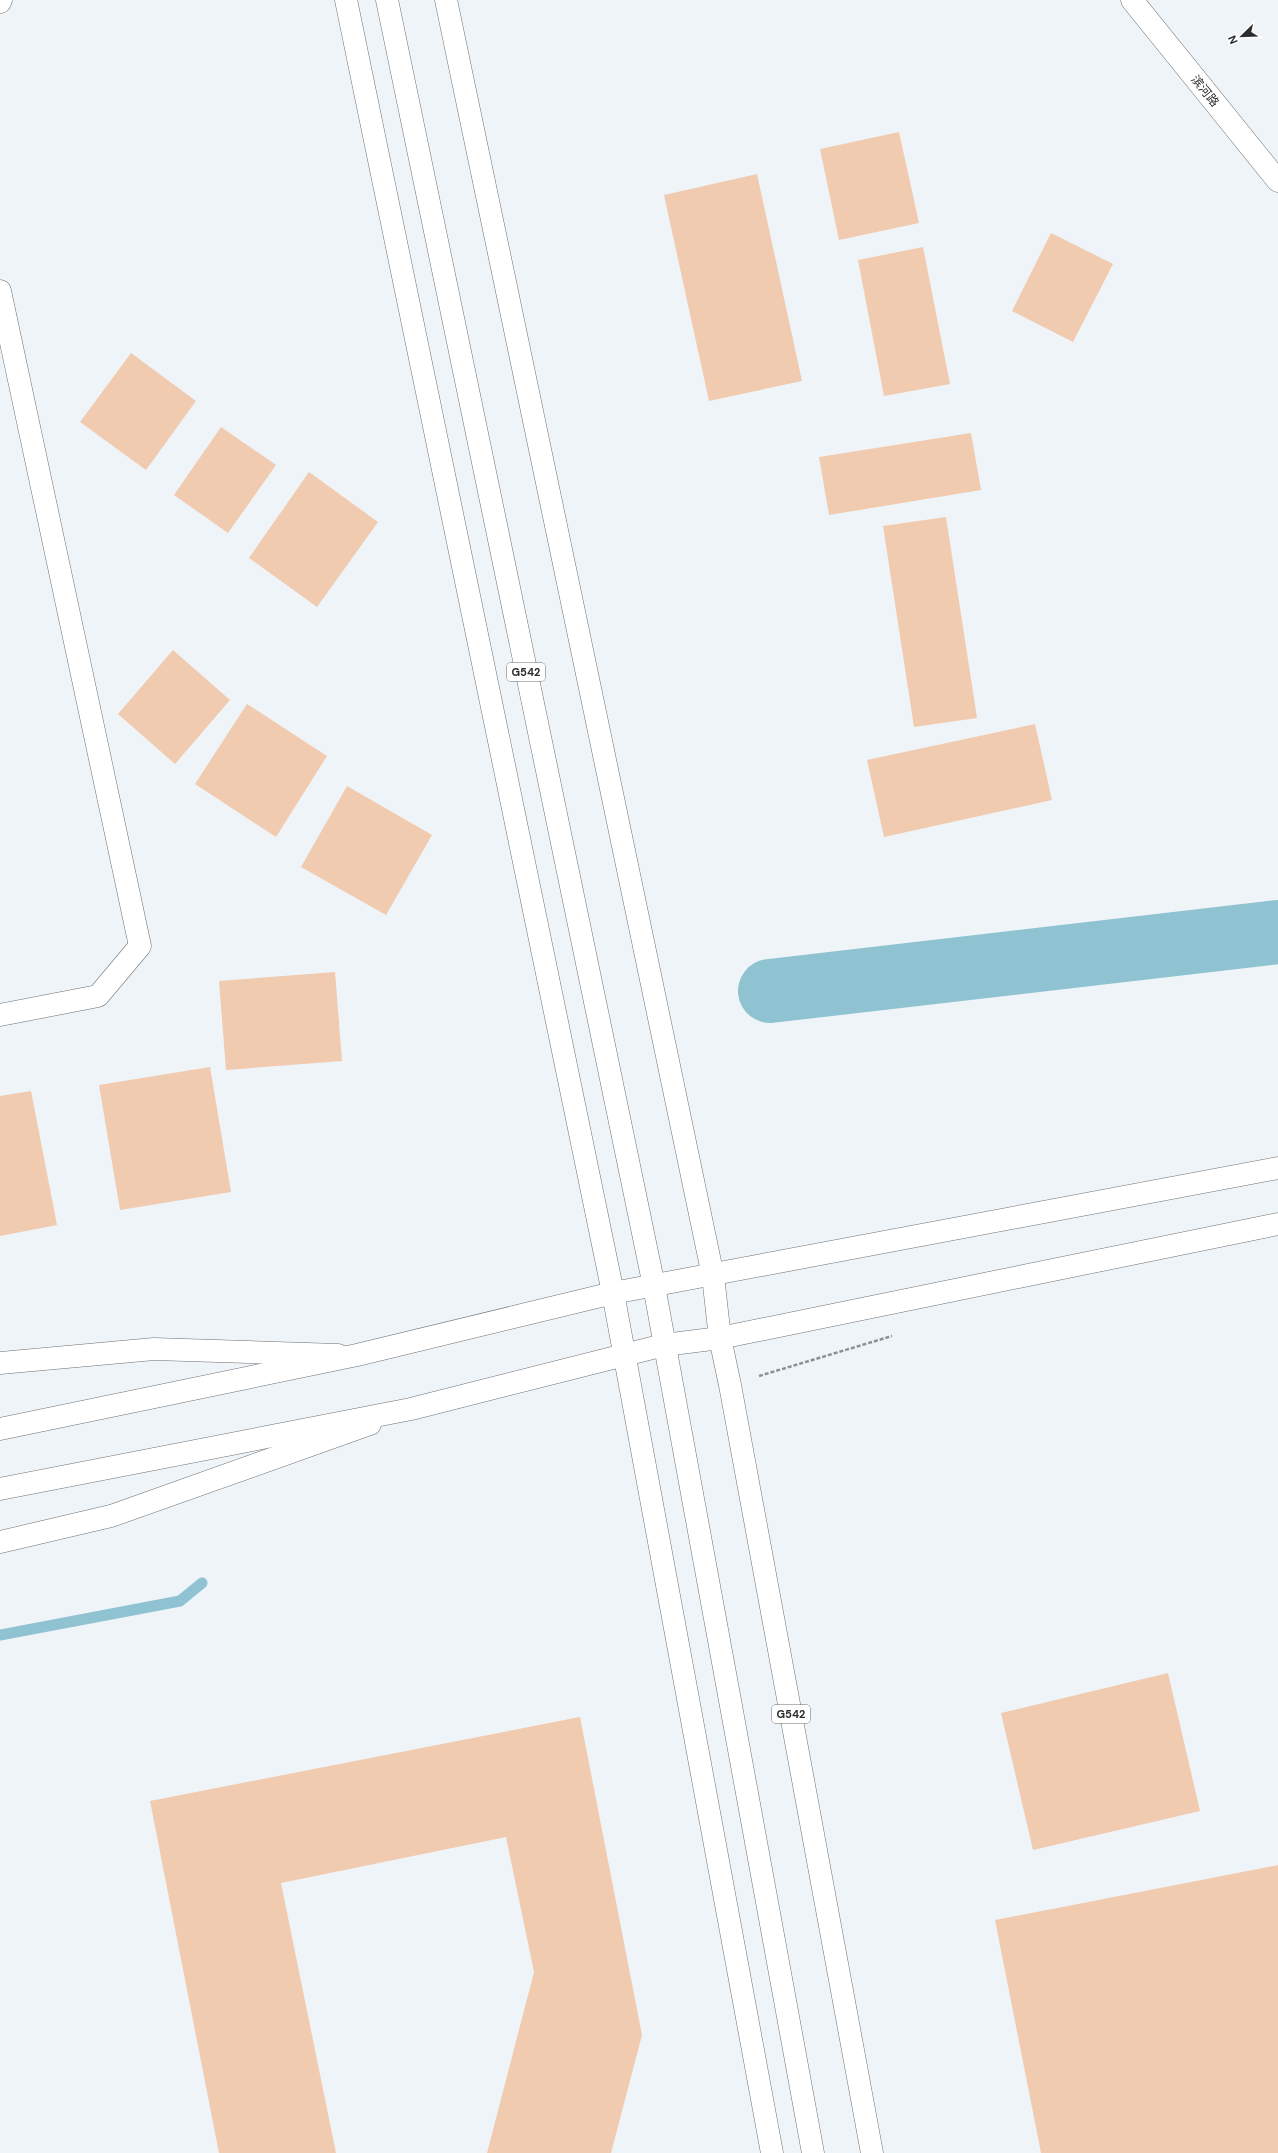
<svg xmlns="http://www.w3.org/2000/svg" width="1278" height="2153" font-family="'DM Sans','Noto Sans SC',sans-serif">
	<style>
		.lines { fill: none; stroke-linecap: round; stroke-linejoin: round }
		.stream { stroke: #8fc3d1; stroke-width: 11 }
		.river { stroke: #8fc3d1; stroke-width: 64 }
		.building { fill: #f1cbaf }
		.street-casing { stroke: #6c7074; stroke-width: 23 }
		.secondary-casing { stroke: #6c7074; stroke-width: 23 }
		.primary-casing { stroke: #6c7074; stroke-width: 23 }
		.highway-casing { stroke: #6c7074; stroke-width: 23 }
		.path { stroke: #8c9093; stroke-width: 2.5; stroke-dasharray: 4 2; stroke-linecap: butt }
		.street { stroke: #fff; stroke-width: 22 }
		.secondary { stroke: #fff; stroke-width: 22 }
		.primary { stroke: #fff; stroke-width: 22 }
		.highway { stroke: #fff; stroke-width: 22 }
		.labels { text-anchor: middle; stroke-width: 3; stroke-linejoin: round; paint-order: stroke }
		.shield { fill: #fff; stroke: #6b6c6d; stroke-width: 1 }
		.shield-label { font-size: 11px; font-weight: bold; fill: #2b2d2f }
		.street-label { font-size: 12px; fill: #2b2d2f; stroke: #fff }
	</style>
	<rect width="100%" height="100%" fill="#eff4f8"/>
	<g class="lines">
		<path class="stream" d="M0,1635L180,1601L202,1583"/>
		<path class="river" d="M770,991L1278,932"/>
	</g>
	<path class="building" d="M899,132L919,223L839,240L820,149Z
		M757,174L802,381L709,401L664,195Z
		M1051,233L1113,264L1073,342L1012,311Z
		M923,247L950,384L884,396L858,260Z
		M131,353L196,401L146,470L80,422Z
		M221,427L276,465L228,533L174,495Z
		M971,433L981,490L829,515L819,457Z
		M309,472L378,522L317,607L249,558Z
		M946,517L977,718L914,727L883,526Z
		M173,650L230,700L175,764L118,714Z
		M247,704L327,756L276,837L195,784Z
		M1035,724L1052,800L884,837L867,760Z
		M347,786L432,835L386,915L301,867Z
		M335,972L342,1061L226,1070L219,981Z
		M210,1067L231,1192L120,1210L99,1085Z
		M31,1091L57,1225L0,1236V1096Z
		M1168,1673L1200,1811L1033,1850L1001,1713Z
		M580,1717L642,2035L611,2153H487L534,1972L506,1837L281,1883L336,2153H219L150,1801Z
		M1278,1865V2153H1041L995,1920Z"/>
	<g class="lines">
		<defs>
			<path id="street" d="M0,2L1,0
				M0,291L140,946L98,996L0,1015"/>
			<path id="secondary" d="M346,0L613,1293L772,2153
				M1132,0L1278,181
				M0,1363L154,1349L338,1355
				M0,1542L111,1516L370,1424"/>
			<path id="primary" d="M0,1429L357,1355L613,1293L1278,1168
				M0,1489L411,1409L664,1345L720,1338L1278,1224"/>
			<path id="highway" d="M387,0L654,1286L813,2153
				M446,0L713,1276L720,1338L730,1385L872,2153"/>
		</defs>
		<use href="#street" class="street-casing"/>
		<use href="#secondary" class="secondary-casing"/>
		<use href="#primary" class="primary-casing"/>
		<use href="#highway" class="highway-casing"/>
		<path class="path" d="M759,1376L892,1336"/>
		<use href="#street" class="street"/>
		<use href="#secondary" class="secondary"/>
		<use href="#primary" class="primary"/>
		<use href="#highway" class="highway"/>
	</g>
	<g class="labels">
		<g class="shield">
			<rect x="507" y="663" width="38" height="18" rx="3"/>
			<rect x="772" y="1705" width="38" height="18" rx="3"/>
		</g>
		<g class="shield-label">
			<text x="526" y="676">G542</text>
			<text x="791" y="1718">G542</text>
		</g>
		<g class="street-label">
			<text transform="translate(1205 91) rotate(51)" y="4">滨河路</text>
		</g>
	</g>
	<g transform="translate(1242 36) rotate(247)" stroke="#ffffff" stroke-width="3" paint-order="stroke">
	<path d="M0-3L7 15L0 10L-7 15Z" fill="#2b2d2f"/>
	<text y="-6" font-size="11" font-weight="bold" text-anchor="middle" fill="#2b2d2f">N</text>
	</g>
</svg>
